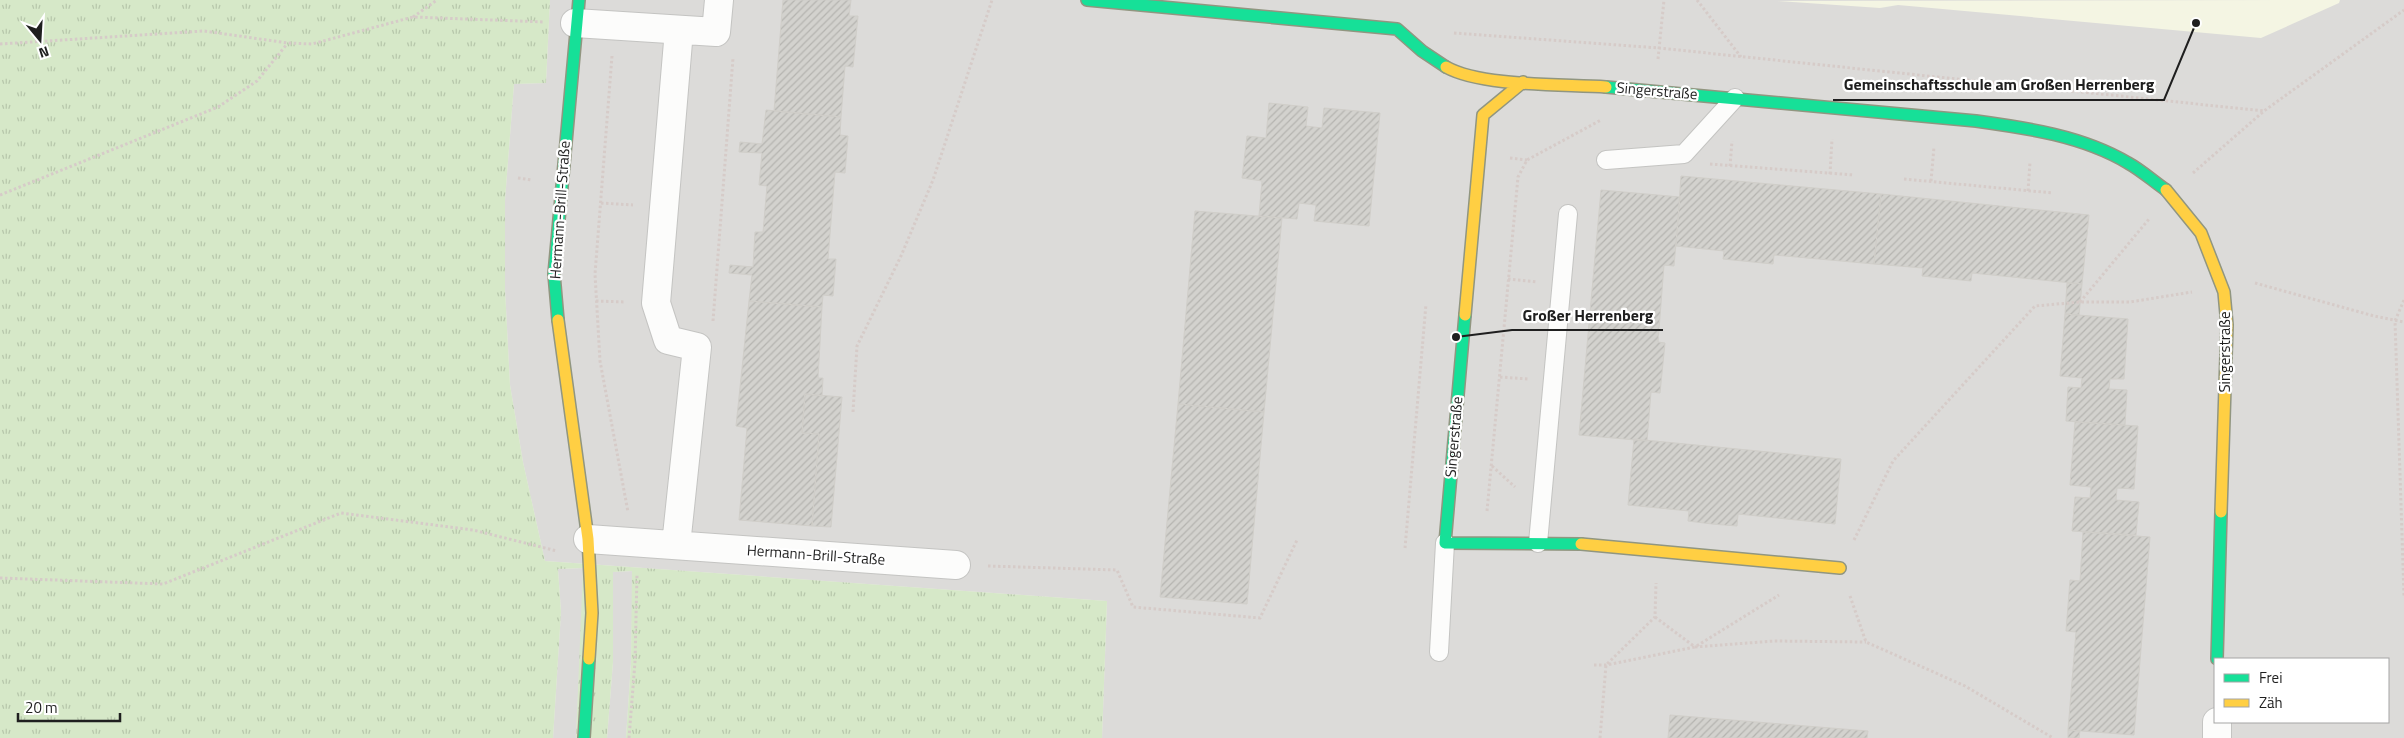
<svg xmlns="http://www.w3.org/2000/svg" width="2404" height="738" font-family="'Titillium Web',sans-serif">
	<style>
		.residential { fill: #dcdbd9; fill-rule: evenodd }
		.education { fill: #f4f5e3 }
		.grass { fill: url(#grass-tufts) }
		.building { fill: url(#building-hatch); stroke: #d0cec9 }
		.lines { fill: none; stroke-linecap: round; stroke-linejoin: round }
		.lane-casing { stroke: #c4c4c2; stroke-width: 20 }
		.street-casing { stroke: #c4c4c2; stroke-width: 30 }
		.fast-casing { stroke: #919680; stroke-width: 14 }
		.slow-casing { stroke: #919680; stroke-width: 14 }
		.path { stroke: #d6cbc8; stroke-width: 3; stroke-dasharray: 2.5 2.5; stroke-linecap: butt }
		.lane { stroke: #fcfcfb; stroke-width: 18 }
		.street { stroke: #fcfcfb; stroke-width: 28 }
		.fast { stroke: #16e098; stroke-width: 11 }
		.slow { stroke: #ffcf43; stroke-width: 11 }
		.labels { text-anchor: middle; stroke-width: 4.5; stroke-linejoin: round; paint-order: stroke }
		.street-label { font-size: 15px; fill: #1f1f1f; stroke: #fff }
		.leader { fill: none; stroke: #1f1f1f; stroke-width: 2 }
		.callout-dot { fill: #1f1f1f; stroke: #fff; stroke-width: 2 }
		.callout-label { font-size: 16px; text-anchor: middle; font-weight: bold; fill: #1f1f1f; stroke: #fff; stroke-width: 4.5; stroke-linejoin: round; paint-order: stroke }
	</style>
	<defs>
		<pattern id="grass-tufts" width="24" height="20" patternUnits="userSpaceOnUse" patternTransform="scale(1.25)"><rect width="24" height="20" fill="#d6e8c8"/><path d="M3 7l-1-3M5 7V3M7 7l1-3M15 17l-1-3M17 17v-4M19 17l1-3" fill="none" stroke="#b7c7ab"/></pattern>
		<pattern id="building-hatch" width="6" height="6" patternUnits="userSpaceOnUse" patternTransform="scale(1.25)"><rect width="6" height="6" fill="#d3d2ce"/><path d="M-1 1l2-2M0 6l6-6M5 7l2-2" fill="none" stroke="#b5b4b0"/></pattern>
	</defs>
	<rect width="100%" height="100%" fill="#edece7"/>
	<path class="residential" d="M550,0H2404V738H1102L1107,601L545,561L523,462L510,385L505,289V200L514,84L546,83ZM2215,659H2388V722H2215Z
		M584,568L576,738H553L561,612L558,569Z
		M633,571L631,663L626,738H607L613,662V572Z"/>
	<path class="education" d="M2340,0L2339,3L2261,38L1898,5L1880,8L1778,1Z"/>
	<path class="grass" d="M0,0H550L546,83L514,84L505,200V289L510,385L523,462L545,561L1107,601L1102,738H626L631,663L632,571L613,572V662L607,738H576L583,568L558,569L561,612L553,738H0Z"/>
	<path class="building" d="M783,0H851L849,16H858L853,67L845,66L841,117L774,111Z
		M1269,103L1308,107L1306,126L1322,128L1324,108L1380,113L1369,226L1314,221L1316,205L1299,203L1297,219L1259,216L1262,181L1242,178L1247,136L1266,138Z
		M766,110L841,117L840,135L848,136L845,173L835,172L828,259H836L833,296L823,295L822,307L749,301L752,275L729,273L730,265L753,267L755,232H763L767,186L759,185L762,153L739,152L740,142L762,144Z
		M1681,176L1881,194L1874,264L1774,255L1773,264L1723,259L1724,251L1676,246Z
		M1601,190L1680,197L1674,266L1664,265L1658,342L1665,343L1660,393L1651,392L1647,441L1579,435Z
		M1881,194L2089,215L2082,284L1972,273L1971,281L1922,276L1923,268L1874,264Z
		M1195,211L1282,218L1264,412L1178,404Z
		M2067,283L2082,284L2079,315L2065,314Z
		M749,301L822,307L818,378H823L822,396L805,394L802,433L819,434L812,526L739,520L747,428L736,426Z
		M2065,314L2128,319L2124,379H2110L2109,389L2127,390L2125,425L2066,421L2068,387L2081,388L2082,378L2060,376Z
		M805,394L842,397L831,527L812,526L819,434L802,433Z
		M1178,404L1264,412L1247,604L1160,597Z
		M2075,422L2138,426L2134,489L2117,488L2116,500L2139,502L2136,535L2072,531L2075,497L2090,498L2091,487L2070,485Z
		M1634,439L1841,459L1835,524L1738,514L1737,526L1712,524L1688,521L1689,511L1628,505Z
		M2083,532L2150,537L2134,735L2068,730L2076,632L2066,631L2070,580L2080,581Z
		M1670,715L1868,731L1867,738H1668Z
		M2068,730L2080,731L2079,738H2068Z"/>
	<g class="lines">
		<defs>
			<path id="lane" d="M1606,160L1684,154L1735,98
				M1538,543L1568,214
				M1439,652L1445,543"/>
			<path id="street" d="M575,23L716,32L719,0
				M588,539L956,565
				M676,545L697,347L668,340L656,303L679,30
				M2217,722V738"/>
			<path id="fast" d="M1087,0L1397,29L1422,51L1446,67
				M1606,87L1976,121C2027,128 2083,136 2128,163C2141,170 2153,181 2166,190
				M1465,315L1445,543L1581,544
				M558,320L554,274L579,0
				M2217,659L2221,512
				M584,738L589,659"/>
			<path id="slow" d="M1446,67C1482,87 1563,84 1606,87
				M2166,190L2201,233L2224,292L2227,325L2221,512
				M1465,315L1483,115L1523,82
				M558,320L588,539L592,613L589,659
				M1581,544L1840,568"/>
		</defs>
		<use href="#lane" class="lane-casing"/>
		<use href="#street" class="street-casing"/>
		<use href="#fast" class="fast-casing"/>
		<use href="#slow" class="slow-casing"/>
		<path class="path" d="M1697,0L1741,57
			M413,17L437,0
			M1454,33L1659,48L2264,111
			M0,44L204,31L288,43L312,44L413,17L545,22
			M612,56L595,274L600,361L628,512
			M1658,59L1664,0
			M1510,158L1527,160
			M1710,164L1854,175
			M1730,166L1732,141
			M2193,173L2264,111L2404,10
			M1830,174L1832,139
			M518,178L532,180
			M1904,179L2053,193
			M1931,181L1934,147
			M2028,191L2030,162
			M0,195L218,107L257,81L287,44
			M601,203L633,205
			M1508,279L1537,282
			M2255,283L2374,316L2404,322
			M2404,300L2395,321L2404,596
			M596,301L625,302
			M2080,302L2149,219
			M713,321L733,58
			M1500,377L1528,379
			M853,412L857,346L901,256L933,180L992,0
			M1492,466L1515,487
			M1487,511L1518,177L1527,160L1601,120
			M1854,540L1893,461L2035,306L2080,302H2130L2192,292
			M1405,548L1426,304
			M988,566L1117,570L1133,607L1260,618L1297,540
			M0,578L163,584L341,513L473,530L557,551
			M1850,596L1866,642L1965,686L2053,738
			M1655,617L1695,647L1774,641L1866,642
			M1594,665H1606L1695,647L1779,595
			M629,738L635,662L637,575
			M1600,738L1606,665L1655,617L1656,583"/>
		<use href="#lane" class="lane"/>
		<use href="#street" class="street"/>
		<use href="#fast" class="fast"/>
		<use href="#slow" class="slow"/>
	</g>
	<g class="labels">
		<g class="street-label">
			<text transform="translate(1657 91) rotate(5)" y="5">Singerstraße</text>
			<text transform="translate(560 210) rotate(-86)" y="5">Hermann-Brill-Straße</text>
			<text transform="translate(2225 352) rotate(-90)" y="5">Singerstraße</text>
			<text transform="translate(1454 437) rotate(-85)" y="5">Singerstraße</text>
			<text transform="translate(816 555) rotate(4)" y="5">Hermann-Brill-Straße</text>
		</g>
	</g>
	<path class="leader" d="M2196 23L2164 100H1833M1456 337L1512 330H1663"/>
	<g class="callout-dot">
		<circle cx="2196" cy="23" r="5"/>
		<circle cx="1456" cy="337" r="5"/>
	</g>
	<g class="callout-label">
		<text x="1999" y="90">Gemeinschaftsschule am Großen Herrenberg</text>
		<text x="1588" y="321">Großer Herrenberg</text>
	</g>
	<rect x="2214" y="658" width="175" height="65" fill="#ffffff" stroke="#a5a5a5"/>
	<rect x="2224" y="674" width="25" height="8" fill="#16e098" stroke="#a5a5a5"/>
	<text x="2259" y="683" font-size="15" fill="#1f1f1f">Frei</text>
	<rect x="2224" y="699" width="25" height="8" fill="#ffcf43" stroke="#a5a5a5"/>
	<text x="2259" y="708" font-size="15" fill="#1f1f1f">Zäh</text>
	<g transform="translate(40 40) rotate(162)" stroke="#ffffff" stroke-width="4" paint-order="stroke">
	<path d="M0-4L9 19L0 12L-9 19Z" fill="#1f1f1f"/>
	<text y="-8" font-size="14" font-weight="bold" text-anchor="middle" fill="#1f1f1f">N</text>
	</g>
	<path d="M18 713v8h102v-8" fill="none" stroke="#1f1f1f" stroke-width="2.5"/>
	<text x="25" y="713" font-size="15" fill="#1f1f1f" stroke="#ffffff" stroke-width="4" paint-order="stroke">20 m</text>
</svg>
